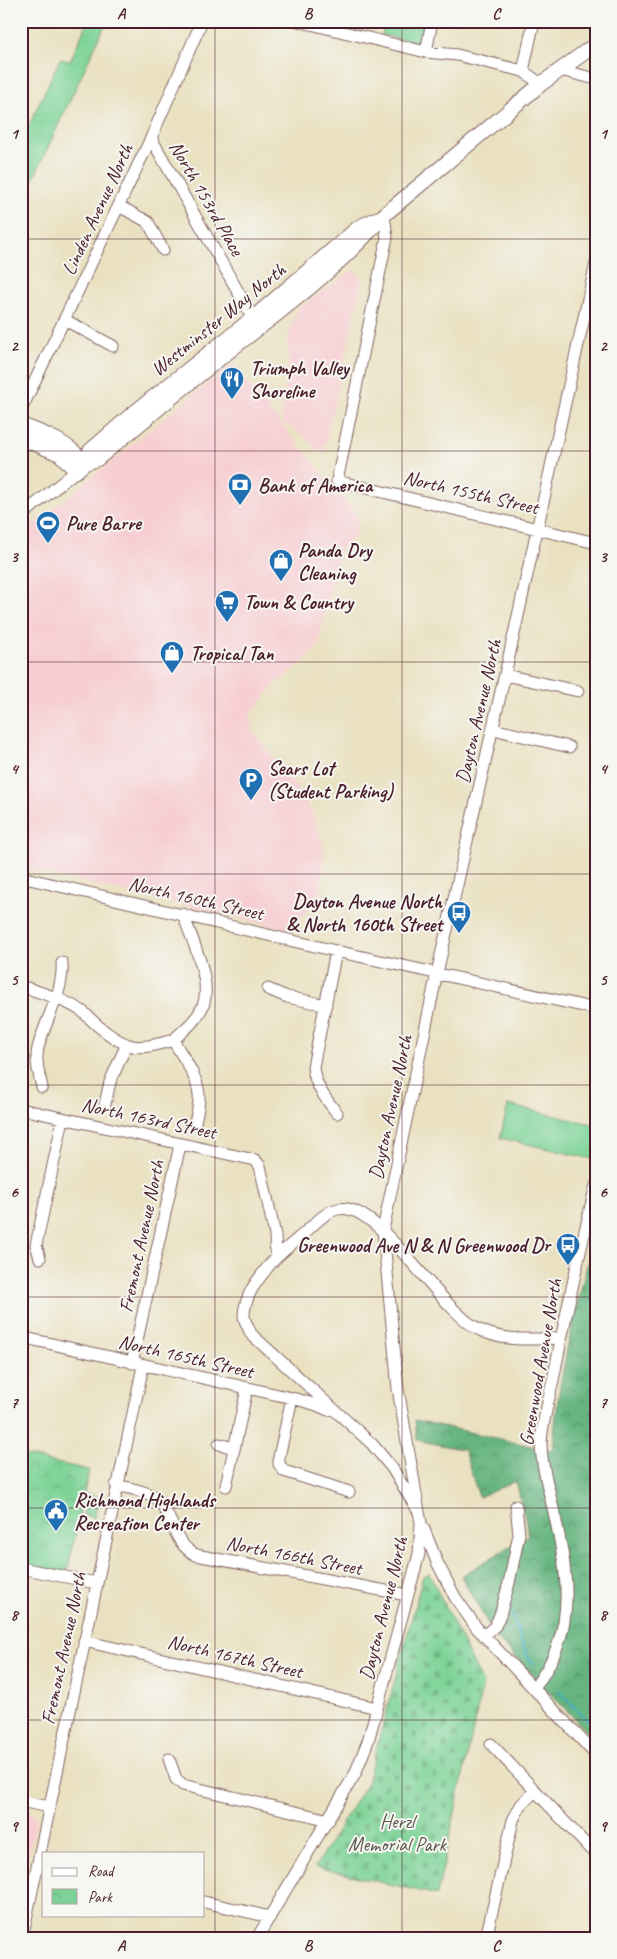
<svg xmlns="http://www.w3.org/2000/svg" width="617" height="1959" font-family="Caveat,sans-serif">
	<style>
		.built { fill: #f7cfd3 }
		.green { fill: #7dd397; stroke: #647961 }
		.forest { fill: url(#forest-crowns); stroke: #586a56 }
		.cemetery { fill: url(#cemetery-stones); stroke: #647961 }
		.park { fill: url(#park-crowns); stroke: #647961 }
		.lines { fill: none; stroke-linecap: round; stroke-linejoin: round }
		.stream { stroke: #3faebb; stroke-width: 2.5 }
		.minor-casing { stroke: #826360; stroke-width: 13 }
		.major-casing { stroke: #826360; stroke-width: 16 }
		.minor { stroke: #fff; stroke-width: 11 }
		.major { stroke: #fff; stroke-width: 14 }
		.grid { fill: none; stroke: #4a1f2b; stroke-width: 1; stroke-opacity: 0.55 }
		.labels { text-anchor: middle; stroke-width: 4; stroke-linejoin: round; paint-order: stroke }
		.street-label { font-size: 20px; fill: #4a1f2b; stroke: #f6f6f2 }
		.poi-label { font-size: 20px; font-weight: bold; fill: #4a1f2b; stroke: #f6f6f2; text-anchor: start }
		.park-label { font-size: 20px; fill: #59554b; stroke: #f6f6f2 }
		.neatline { fill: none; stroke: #4a1f2b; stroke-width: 2 }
		.grid-label { font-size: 16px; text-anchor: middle; font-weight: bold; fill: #4a1f2b }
	</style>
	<defs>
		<pattern id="forest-crowns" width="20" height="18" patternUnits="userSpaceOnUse" patternTransform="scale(1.25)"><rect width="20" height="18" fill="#66b580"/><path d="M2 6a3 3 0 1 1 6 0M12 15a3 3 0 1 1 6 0" fill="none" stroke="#569369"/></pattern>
		<pattern id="cemetery-stones" width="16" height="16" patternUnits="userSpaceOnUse" patternTransform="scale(1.25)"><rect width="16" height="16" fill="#7dd397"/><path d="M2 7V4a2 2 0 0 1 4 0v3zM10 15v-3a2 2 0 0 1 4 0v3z" fill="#6eb582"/></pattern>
		<pattern id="park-crowns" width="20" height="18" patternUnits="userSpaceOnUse" patternTransform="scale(1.25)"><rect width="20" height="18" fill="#7dd397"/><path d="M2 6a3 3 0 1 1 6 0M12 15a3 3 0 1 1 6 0" fill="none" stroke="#6eb582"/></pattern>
	</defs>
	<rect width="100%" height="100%" fill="#f6f6f2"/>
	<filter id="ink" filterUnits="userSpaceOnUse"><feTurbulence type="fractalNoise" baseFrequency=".02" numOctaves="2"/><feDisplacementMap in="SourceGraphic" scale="10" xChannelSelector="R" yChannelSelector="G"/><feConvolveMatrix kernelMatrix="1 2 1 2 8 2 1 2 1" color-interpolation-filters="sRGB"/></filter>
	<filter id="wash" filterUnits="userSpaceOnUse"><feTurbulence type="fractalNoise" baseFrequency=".0096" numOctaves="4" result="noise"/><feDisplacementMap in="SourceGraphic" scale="20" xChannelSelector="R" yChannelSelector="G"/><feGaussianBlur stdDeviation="1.12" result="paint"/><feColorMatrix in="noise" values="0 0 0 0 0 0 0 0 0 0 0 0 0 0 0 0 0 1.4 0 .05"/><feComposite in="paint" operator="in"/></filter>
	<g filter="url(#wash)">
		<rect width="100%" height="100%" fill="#eae1c1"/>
		<path class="built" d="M355,269L362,281L323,454L294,428L283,423L281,416L289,360L287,344L294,317L300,307Z
			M232,364L358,517L356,534L339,553L317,648L274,686L250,714L252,730L304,797L313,814L324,850L321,888L308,911L286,929L21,868V534Z
			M21,1808L29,1810L37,1818L21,1889Z"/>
		<path class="green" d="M88,21H114L112,26L106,23L22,203L21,155L26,145L28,127L60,59L70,61Z
			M508,1105L596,1125V1143L592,1159L500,1138Z
			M87,1494L99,1497L94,1518L83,1515Z"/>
		<path class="forest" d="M596,1228V1741L495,1636L461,1576L529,1535L516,1481L479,1497L464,1450L417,1440L415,1420L553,1451C556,1376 579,1301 596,1228Z"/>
		<path class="cemetery" d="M429,1573L483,1684L437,1895L315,1867L367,1783L423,1576Z"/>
		<path class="park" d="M385,21H429L424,44L382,35Z
			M21,1455L89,1470L67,1574L21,1564Z"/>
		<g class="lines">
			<path class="stream" d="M509,1607L527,1656L533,1663
				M559,1691L582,1715L596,1726"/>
		</g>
	</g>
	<g filter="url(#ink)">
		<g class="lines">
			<defs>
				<path id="minor" d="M298,21L426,52L457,55L523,71L541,84
					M426,52L432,21
					M560,70L596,79
					M523,71L534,21
					M151,138L257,325
					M119,206L148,222L163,250
					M384,215L387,237L337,481L596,543
					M65,320L113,346
					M21,410L151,138L202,21
					M21,516L76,471
					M505,675L578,691
					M493,729L569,747
					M21,877L336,951L596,1009
					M336,951L313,1067C315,1086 325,1098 337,1113
					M21,986C42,993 63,999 82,1011C89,1017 95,1024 102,1029C130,1051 140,1050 173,1040C182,1056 197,1075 199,1094C200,1103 197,1113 195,1122
					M268,989L287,997L326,1005
					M173,1040C184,1030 196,1021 202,1008C214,984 191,938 183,914
					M42,1087C39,1074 35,1061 38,1048C45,1020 64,992 62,963
					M105,1104L110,1082L126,1046
					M21,1109L255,1160L260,1166L275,1235L276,1258
					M40,1258L36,1245L63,1119
					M21,1337L292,1398L317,1405L328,1410
					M21,1356L25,1338
					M132,1363L180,1145
					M292,1398L279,1457V1464L284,1471L349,1492
					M219,1444L234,1448
					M116,1485C128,1488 143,1490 153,1496C173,1509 170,1542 196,1555L407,1595
					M226,1486L247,1389
					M417,1509L392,1468L372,1444L251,1334C249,1328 244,1321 244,1316C244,1295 259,1278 271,1263C280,1253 292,1244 302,1235C313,1226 324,1212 338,1209C379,1200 440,1313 482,1331C506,1342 535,1339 560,1338
					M423,1527L437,1562L455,1597L476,1627L596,1755
					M21,1568L96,1583
					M484,1636L495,1626L500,1615L509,1583L519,1534L516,1506
					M84,1641L377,1708
					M534,1688C581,1628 567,1568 551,1500C547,1481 541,1464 541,1444C542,1419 551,1394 555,1370C567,1308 581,1246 596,1185
					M491,1744L596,1855
					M169,1759L176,1779L183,1785L329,1820
					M21,1801L49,1807
					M204,1902L270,1917
					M22,1938L143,1366
					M257,1938L355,1774L368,1741L419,1554L421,1523L398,1389L383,1230L437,973L510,652L596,263
					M486,1938L513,1820L521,1805L535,1791"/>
				<path id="major" d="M21,425C46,434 67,442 85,463
					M21,438L60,454L76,471L85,463L90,451L130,416L253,318L359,227L379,218
					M85,463L97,459C145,420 193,379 242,341C292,303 343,263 384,215L541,84L596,44"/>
			</defs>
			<use href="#minor" class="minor-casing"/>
			<use href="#major" class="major-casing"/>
			<use href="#minor" class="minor"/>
			<use href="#major" class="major"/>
		</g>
	</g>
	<path class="grid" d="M215,21V1938M402,21V1938M21,239H596M21,451H596M21,662H596M21,874H596M21,1085H596M21,1297H596M21,1508H596M21,1720H596"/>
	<defs>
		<symbol id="restaurant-pin" viewBox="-11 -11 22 30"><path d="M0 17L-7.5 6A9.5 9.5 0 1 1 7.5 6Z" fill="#1f6fb2" stroke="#f6f6f2"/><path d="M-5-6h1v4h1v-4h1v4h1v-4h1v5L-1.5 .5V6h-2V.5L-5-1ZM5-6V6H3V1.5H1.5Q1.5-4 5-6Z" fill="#fff"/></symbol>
		<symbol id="bank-pin" viewBox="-11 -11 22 30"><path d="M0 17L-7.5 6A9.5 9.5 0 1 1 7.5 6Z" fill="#1f6fb2" stroke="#f6f6f2"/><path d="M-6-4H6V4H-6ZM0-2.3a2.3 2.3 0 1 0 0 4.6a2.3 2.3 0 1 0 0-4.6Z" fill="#fff"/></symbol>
		<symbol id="stadium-pin" viewBox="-11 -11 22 30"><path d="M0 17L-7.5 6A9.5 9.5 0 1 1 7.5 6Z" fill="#1f6fb2" stroke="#f6f6f2"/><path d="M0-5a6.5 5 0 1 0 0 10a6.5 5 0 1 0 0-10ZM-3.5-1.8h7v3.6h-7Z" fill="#fff"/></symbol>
		<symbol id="shop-pin" viewBox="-11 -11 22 30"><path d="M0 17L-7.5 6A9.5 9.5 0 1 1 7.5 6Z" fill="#1f6fb2" stroke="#f6f6f2"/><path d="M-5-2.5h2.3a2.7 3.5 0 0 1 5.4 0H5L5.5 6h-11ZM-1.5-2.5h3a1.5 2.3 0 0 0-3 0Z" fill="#fff"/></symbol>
		<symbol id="supermarket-pin" viewBox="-11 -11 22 30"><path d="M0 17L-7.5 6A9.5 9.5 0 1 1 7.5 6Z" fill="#1f6fb2" stroke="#f6f6f2"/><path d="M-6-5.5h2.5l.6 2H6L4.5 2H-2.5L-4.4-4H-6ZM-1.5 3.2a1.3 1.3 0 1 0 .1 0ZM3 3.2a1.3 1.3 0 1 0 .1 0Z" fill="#fff"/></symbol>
		<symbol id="parking-pin" viewBox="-11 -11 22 30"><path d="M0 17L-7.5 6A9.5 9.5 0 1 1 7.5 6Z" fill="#1f6fb2" stroke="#f6f6f2"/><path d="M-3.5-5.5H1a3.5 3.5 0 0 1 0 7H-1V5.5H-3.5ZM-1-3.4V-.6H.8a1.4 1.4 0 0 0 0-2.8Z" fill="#fff"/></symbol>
		<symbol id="bus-pin" viewBox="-11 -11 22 30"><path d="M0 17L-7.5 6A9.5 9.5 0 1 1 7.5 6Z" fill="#1f6fb2" stroke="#f6f6f2"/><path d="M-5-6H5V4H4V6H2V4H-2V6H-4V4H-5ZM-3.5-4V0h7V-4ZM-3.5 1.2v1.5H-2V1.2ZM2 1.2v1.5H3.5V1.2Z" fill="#fff"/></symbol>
		<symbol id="civic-pin" viewBox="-11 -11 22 30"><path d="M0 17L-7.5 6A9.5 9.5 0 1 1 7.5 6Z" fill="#1f6fb2" stroke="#f6f6f2"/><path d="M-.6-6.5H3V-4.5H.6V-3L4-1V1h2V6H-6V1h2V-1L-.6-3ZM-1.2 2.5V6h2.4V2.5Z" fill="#fff"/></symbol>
	</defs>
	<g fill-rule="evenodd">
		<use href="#restaurant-pin" x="218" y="365" width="28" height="38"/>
		<use href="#bank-pin" x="226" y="471" width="28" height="38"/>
		<use href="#stadium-pin" x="34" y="509" width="28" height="38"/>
		<use href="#shop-pin" x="267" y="547" width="28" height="38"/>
		<use href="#supermarket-pin" x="213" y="588" width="28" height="38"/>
		<use href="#shop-pin" x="158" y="639" width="28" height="38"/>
		<use href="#parking-pin" x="237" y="766" width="28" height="38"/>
		<use href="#bus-pin" x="445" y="899" width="28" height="38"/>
		<use href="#bus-pin" x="554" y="1231" width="28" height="38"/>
		<use href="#civic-pin" x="42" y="1497" width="28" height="38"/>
	</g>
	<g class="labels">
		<g class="street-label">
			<text transform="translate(207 198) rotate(60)" y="7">North 153rd Place</text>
			<text transform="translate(97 209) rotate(-65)" y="7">Linden Avenue North</text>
			<text transform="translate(218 319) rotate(-39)" y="7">Westminster Way North</text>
			<text transform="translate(471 492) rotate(13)" y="7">North 155th Street</text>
			<text transform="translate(478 711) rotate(-77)" y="7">Dayton Avenue North</text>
			<text transform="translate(196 898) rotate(13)" y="7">North 160th Street</text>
			<text transform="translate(390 1107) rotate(-78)" y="7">Dayton Avenue North</text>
			<text transform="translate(149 1118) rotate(12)" y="7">North 163rd Street</text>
			<text transform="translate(141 1236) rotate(-78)" y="7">Fremont Avenue North</text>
			<text transform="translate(186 1356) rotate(13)" y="7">North 165th Street</text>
			<text transform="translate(540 1362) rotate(-80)" y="7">Greenwood Avenue North</text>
			<text transform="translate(294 1555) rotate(11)" y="7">North 166th Street</text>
			<text transform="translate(383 1608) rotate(-76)" y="7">Dayton Avenue North</text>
			<text transform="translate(63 1648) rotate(-78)" y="7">Fremont Avenue North</text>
			<text transform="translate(235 1656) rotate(13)" y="7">North 167th Street</text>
		</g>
		<g class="poi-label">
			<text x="250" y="375">Triumph Valley<tspan x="250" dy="23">Shoreline</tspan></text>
			<text x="258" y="492">Bank of America</text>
			<text x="66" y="530">Pure Barre</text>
			<text x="298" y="557">Panda Dry<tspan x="298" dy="23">Cleaning</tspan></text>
			<text x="244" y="609">Town &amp; Country</text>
			<text x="190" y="660">Tropical Tan</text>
			<text x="268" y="775">Sears Lot<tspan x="268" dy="23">(Student Parking)</tspan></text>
			<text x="442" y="908" text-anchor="end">Dayton Avenue North<tspan x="442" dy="23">&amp; North 160th Street</tspan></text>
			<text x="550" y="1252" text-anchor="end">Greenwood Ave N &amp; N Greenwood Dr</text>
			<text x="74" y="1507">Richmond Highlands<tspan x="74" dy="23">Recreation Center</tspan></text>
		</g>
		<g class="park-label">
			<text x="397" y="1828">Herzl<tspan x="397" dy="23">Memorial Park</tspan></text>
		</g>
	</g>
	<rect width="617" height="1959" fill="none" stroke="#f6f6f2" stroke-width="55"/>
	<rect x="42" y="1852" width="162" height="65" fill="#f6f6f2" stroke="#b1a0a2"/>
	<rect x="52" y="1868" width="25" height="8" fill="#ffffff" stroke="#b1a0a2"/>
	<text x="88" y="1876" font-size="15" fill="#4a1f2b">Road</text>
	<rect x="52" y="1889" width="25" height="15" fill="url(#park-crowns)" stroke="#b1a0a2"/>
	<text x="88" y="1902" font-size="15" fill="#4a1f2b">Park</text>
	<rect x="28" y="28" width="562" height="1904" class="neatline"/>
	<g class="grid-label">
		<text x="121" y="19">A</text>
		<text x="308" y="19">B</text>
		<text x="496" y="19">C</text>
		<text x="14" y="139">1</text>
		<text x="603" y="139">1</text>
		<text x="14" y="351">2</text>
		<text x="603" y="351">2</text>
		<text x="14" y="562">3</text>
		<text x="603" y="562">3</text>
		<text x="14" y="774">4</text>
		<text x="603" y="774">4</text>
		<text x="14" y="985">5</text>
		<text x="603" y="985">5</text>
		<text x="14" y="1197">6</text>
		<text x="603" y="1197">6</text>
		<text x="14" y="1408">7</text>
		<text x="603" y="1408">7</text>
		<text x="14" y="1620">8</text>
		<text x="603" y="1620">8</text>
		<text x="14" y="1831">9</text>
		<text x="603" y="1831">9</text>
		<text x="121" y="1951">A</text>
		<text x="308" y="1951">B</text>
		<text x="496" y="1951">C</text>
	</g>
</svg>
